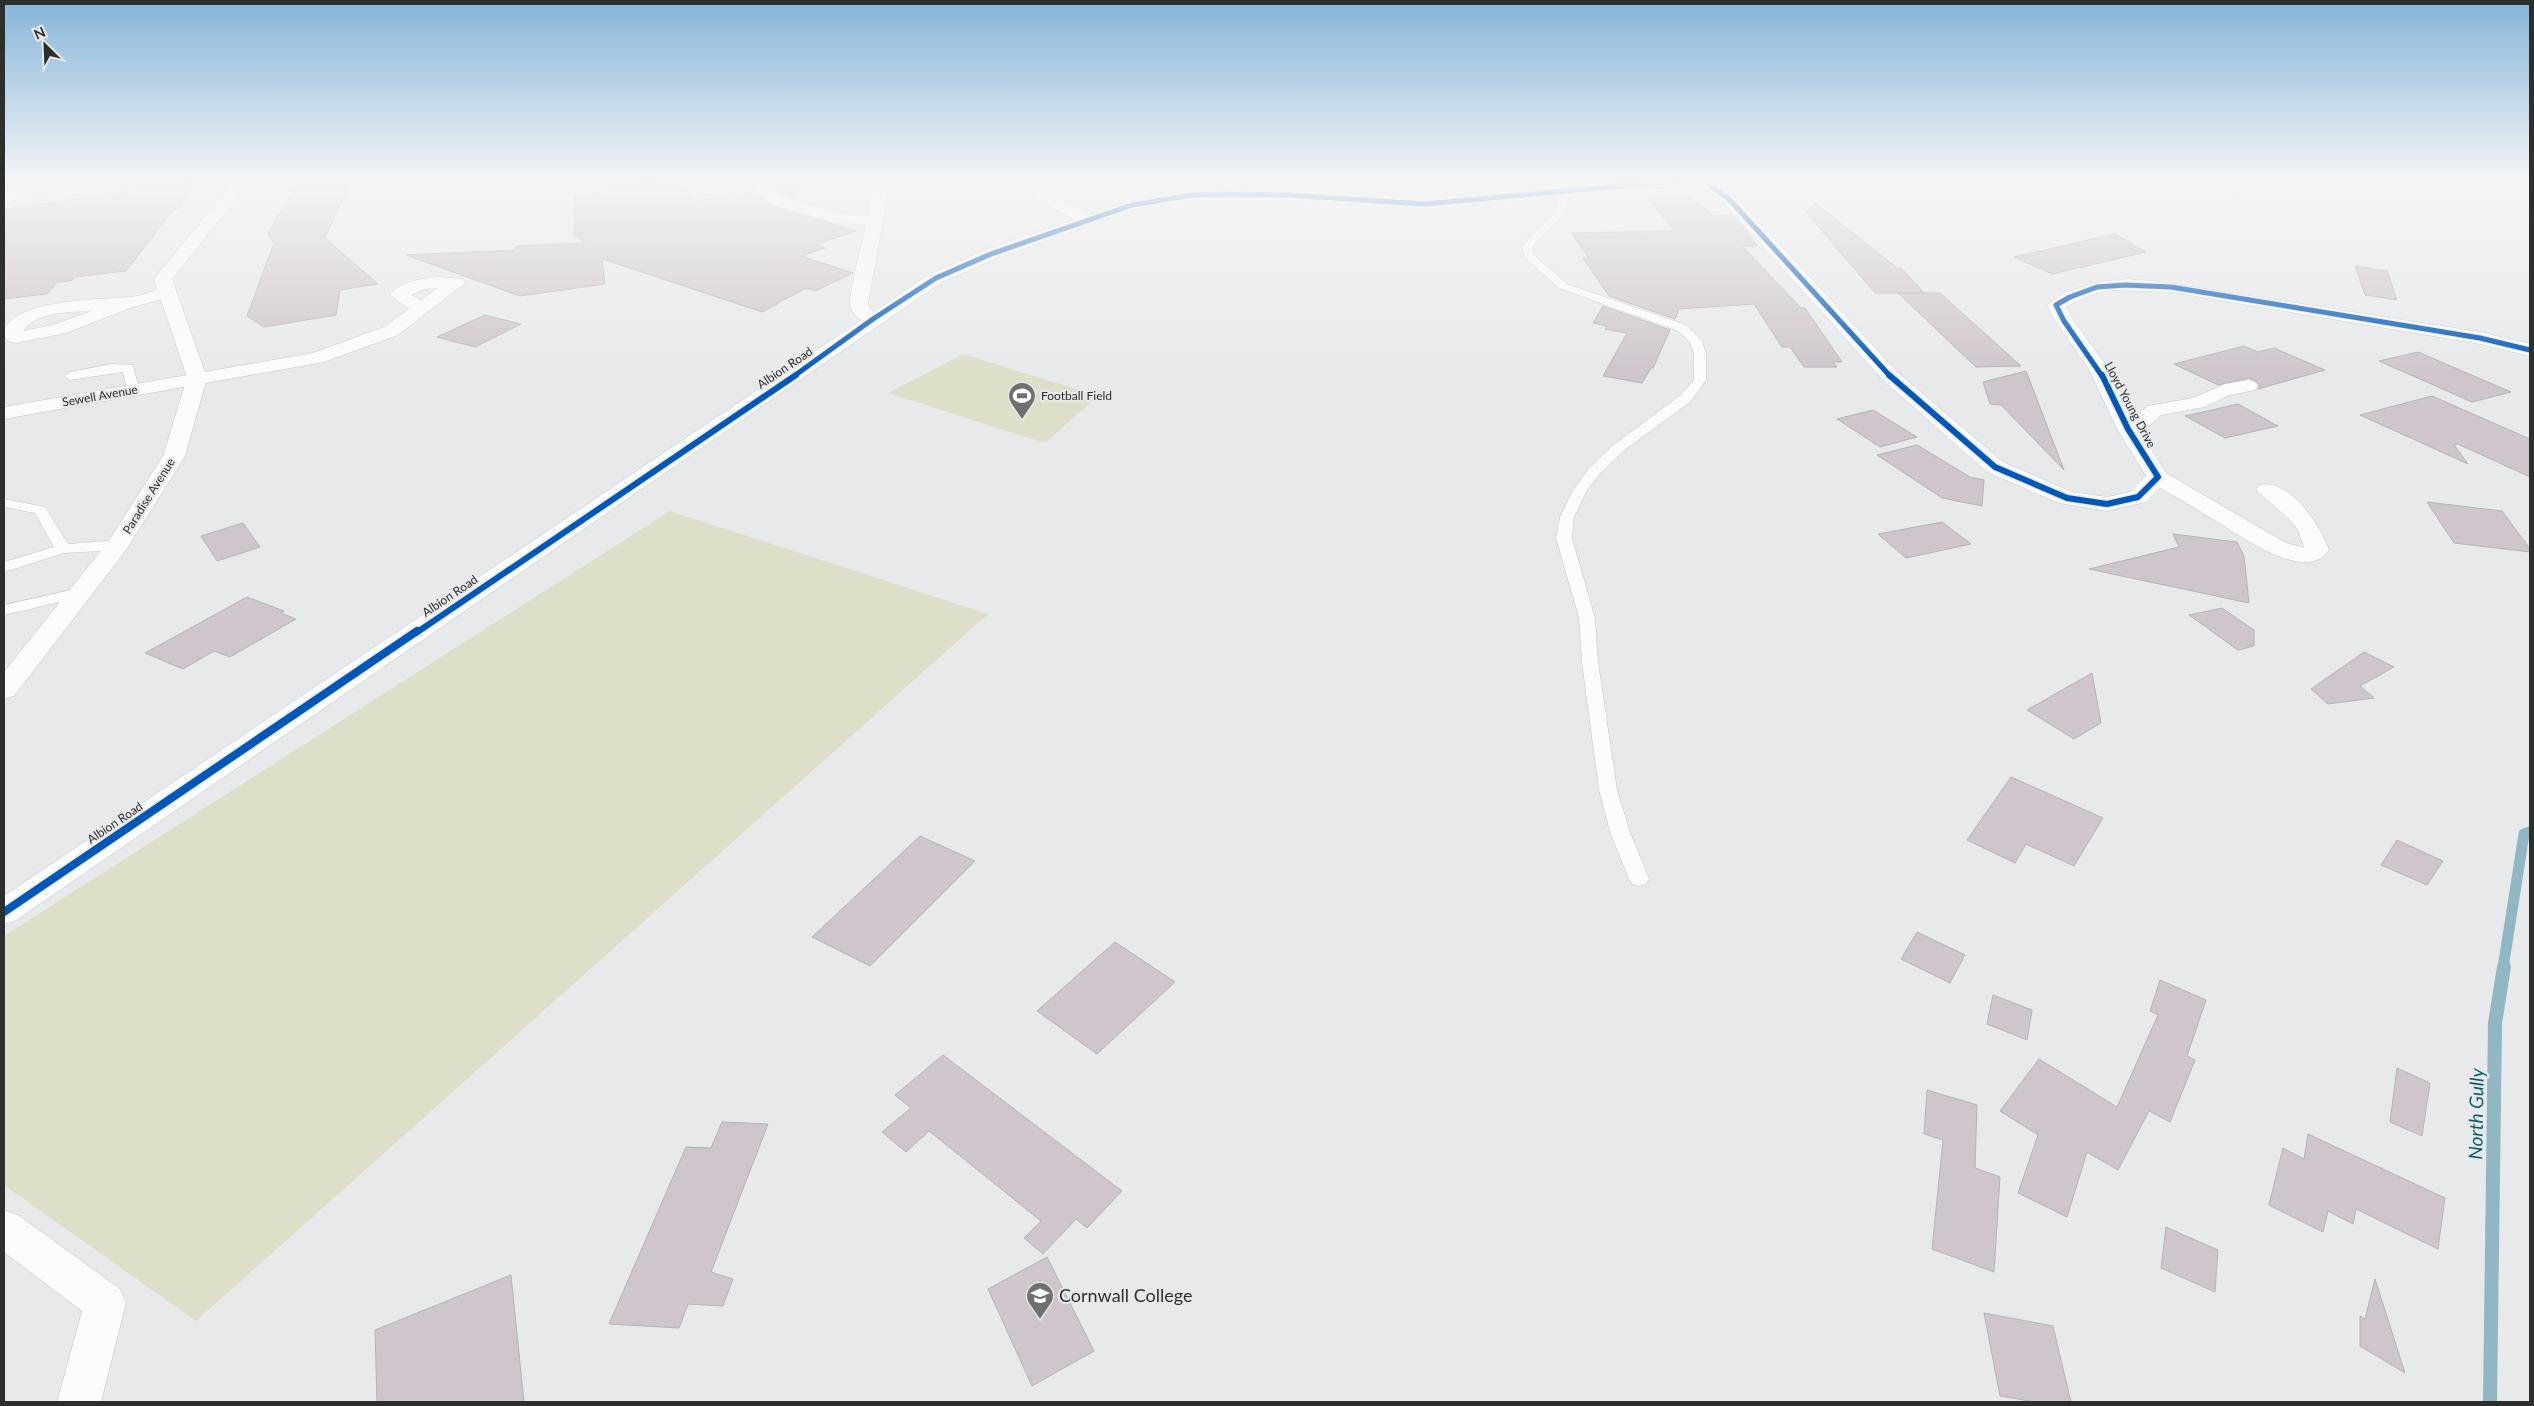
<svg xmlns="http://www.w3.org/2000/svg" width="2534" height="1406" font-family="Lato,sans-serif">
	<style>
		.green { fill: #dedfc9 }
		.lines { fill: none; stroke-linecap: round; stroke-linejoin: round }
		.stream-far1 { stroke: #90b7c2; stroke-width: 11 }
		.stream { stroke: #90b7c2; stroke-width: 14 }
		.building { fill: #cec6cc; stroke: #b4b4b5 }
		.lane-casing { stroke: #c5c5c6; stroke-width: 1 }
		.street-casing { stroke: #c5c5c6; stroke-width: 1 }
		.secondary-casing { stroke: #c5c5c6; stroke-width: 1 }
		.lane { fill: #fcfcfc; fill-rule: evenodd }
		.street { fill: #fcfcfc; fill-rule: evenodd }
		.secondary { fill: #fcfcfc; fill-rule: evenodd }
		.cycleway-far2-casing { stroke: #e7e9eb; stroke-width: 7 }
		.cycleway-far1-casing { stroke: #e7e9eb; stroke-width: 9 }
		.cycleway-casing { stroke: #e7e9eb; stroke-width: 11 }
		.cycleway-far2 { stroke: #0057b8; stroke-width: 5 }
		.cycleway-far1 { stroke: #0057b8; stroke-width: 6 }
		.cycleway { stroke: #0057b8; stroke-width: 8 }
		.labels { text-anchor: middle; stroke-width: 4.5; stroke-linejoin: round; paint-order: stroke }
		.far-street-label { font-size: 12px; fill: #2d2e2e; stroke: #e7e9eb }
		.far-poi-label { font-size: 12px; fill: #2d2e2e; stroke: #e7e9eb; text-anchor: start }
		.near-poi-label { font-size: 18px; fill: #2d2e2e; stroke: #e7e9eb; text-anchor: start }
		.near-water-label { font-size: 19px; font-style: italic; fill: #0f5e6e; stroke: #e7e9eb }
	</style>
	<rect width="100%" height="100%" fill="#e8e9ea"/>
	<path class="green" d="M1554,179H1632L1568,185Z
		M963,354L1098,396L1045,443L888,393Z
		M670,511L988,614L196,1321L4,1185V936Z"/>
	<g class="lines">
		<path class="stream-far1" d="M2503,968L2524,834L2530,832"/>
		<path class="stream" d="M2490,1402L2495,1023L2504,967"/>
	</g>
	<path class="building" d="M300,179H352L325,238L378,284L340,290L336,315L264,327L247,316L274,243L268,234Z
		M666,179H674L695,201L755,191L768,203L780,209L856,231L816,244L825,248L801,256L853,273L815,291L806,288L762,312L602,259L605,284L520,296L406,255L514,250L517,246L585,243L574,234L575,196Z
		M194,182L180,208L173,210L126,271L74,277L71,281L57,282L47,294L4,299V209Z
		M800,184L793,198L782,194L775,188Z
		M1689,196L1714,216L1732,215L1742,225L1757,246H1742L1801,308H1805L1842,362H1833L1837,367H1804L1790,347H1782L1754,304L1679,309L1675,319L1609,296L1583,258H1589L1571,233L1675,231L1647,197Z
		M1815,203L1897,268H1901L1924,293H1875L1806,212Z
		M2115,234L2146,252L2052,274L2014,257Z
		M2355,266L2387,271L2397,300L2365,295Z
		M1898,293H1940L2021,366L1976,367Z
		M1603,306L1670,330L1653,368H1651L1642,383L1603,376L1627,333L1605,329L1607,326L1593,323Z
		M485,315L521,324L475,347L437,337Z
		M2244,346L2258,352L2274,348L2325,370L2258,389L2260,386L2256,381L2249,378L2218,385L2174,364Z
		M2418,352L2511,392L2472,402L2379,361Z
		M2026,371L2064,470L2001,405L1990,404L1983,382Z
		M2432,396L2530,439V477L2458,444L2454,445L2468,464L2360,415Z
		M2238,404L2278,426L2225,438L2185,416Z
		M1873,410L1917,437L1880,447L1837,419Z
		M1917,445L1970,477L1984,480L1982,506L1942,498L1877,455Z
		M2427,502L2502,511L2530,549V552L2454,543Z
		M1942,522L1971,544L1906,558L1878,534Z
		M243,523L260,547L217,561L201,536Z
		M2173,534L2237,542L2244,556L2249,603L2089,569L2179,547Z
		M247,597L284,611L281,613L296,619L230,657L214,651L183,669L145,653Z
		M2222,608L2254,630V646L2238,650L2189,615Z
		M2364,652L2394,667L2360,686L2374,698L2328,704L2311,689Z
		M2092,673L2101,723L2074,739L2027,710Z
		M2011,777L2103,818L2074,866L2026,844L2015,863L1967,840Z
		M920,836L975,861L870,966L812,937Z
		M2397,840L2443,861L2427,885L2381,865Z
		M1917,932L1965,955L1950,983L1901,959Z
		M1115,942L1175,982L1097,1054L1037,1011Z
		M2160,980L2206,1000L2187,1056L2195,1060L2170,1122L2149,1111L2118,1170L2087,1152L2067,1217L2018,1193L2038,1135L2000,1111L2039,1059L2117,1107L2158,1015L2150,1011Z
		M1993,995L2032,1010L2027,1040L1987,1024Z
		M943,1055L1122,1191L1087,1228L1076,1219L1043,1254L1024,1238L1041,1221L929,1131L906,1152L882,1132L911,1108L895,1095Z
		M2397,1068L2430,1083L2422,1136L2390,1122Z
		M1927,1090L1977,1105L1975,1168L2000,1177L1994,1272L1932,1249L1943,1140L1924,1134Z
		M722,1122L768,1124L711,1272L733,1279L723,1306L688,1304L679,1328L609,1324L686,1147L711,1148Z
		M2308,1134L2445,1198L2438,1249L2356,1209L2353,1224L2328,1211L2323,1232L2269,1205L2283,1148L2304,1159Z
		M2166,1227L2218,1250L2215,1292L2161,1268Z
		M1047,1257L1094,1351L1032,1386L988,1289Z
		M511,1275L524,1402H377L375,1330Z
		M2375,1279L2405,1373L2360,1346V1316L2365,1319Z
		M1984,1313L2053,1326L2071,1402H2035L2000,1396Z"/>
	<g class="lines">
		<defs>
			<path id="lane" d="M2199,179C2213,177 2224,185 2237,190C2252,195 2267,195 2281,192L2277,186L2263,179C2278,178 2284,182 2293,194C2275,209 2215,194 2199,179Z
				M1562,189L1570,191L1565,213L1532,247L1534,255L1567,284L1686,325L1702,341L1706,354V380L1691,401L1626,449L1600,473L1586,492L1574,517L1572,538L1595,618L1598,662L1617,790L1630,832L1649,879L1646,884L1639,886L1632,884L1629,879L1610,832L1599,790L1582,662L1579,618L1556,538L1560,517L1572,492L1590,467L1616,443L1681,395L1694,380V354L1690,342L1678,331L1559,288L1525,258L1522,246L1555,212Z
				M112,364L133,365L139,390L138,393L133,394L127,390L123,372L70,380L64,376L70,372Z
				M4,499L45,507L68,544L118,540L126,545L118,550L64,553L4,572V562L54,547L35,513L4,507Z
				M80,588L86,590L88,593L86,596L4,615V605Z"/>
			<path id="street" d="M94,179H138L130,184L44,194L4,202V192L44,184Z
				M757,179L763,180L781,196L791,200L839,213L868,215L872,192L866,179H881L888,192L868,303L870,309L882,319L880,323C867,326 853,318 850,305C849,293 863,240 866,224L837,223L781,207L769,202L750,183Z
				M1001,179H1020L1092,217L1094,220L1092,223H1080Z
				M1520,179H1542L1570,188L1573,191L1565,196L1523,182Z
				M1695,179H1711L1735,196L1897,372L2003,462L2072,492L2107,497L2130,492L2146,476L2117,429L2089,369L2055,321L2047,305L2064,293L2097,282L2125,279L2155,281L2480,332L2530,344V356L2480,344L2171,292L2111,290L2090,295L2066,307L2073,320L2109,369L2133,418L2148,406L2193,398L2225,384L2248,380L2255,382L2258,386L2255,390L2230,395L2205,407L2161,415L2141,433L2166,473L2286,543L2302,547H2304L2298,530L2290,520L2256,490L2259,485C2289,478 2321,525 2329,550C2306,584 2243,537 2219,523C2200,511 2180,499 2160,488L2146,502L2107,511L2059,503L1987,472L1883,380L1723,202Z
				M440,277L462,279L465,283L398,335L324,362L4,419V407L313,353L384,327L409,309L390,295C400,281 424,278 440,277ZM438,288L421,300L411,295L425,289Z
				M167,287L173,288L176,292L173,296L130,308L66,333L15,343L8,341L4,335C7,298 103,300 130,297C142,296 155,290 167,287ZM92,311L53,325L23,331C37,311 71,312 92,311Z"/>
			<path id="secondary" d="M236,179H252L172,279L207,378L185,456L126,550L14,696L4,699V672L108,542L163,456L187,378L154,279Z
				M1652,179H1705L1697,184L1424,209L1288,200H1191L1135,209L997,258L942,282L15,921L4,924V896L930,274L985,250L1126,202L1191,190H1288L1424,199Z
				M4,1210L18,1215L120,1289L126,1303L101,1402H57L82,1311L4,1252Z"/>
		</defs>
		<use href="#lane" class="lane-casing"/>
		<use href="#street" class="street-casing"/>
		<use href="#secondary" class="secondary-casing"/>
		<use href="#lane" class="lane"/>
		<use href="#street" class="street"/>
		<use href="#secondary" class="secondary"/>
		<defs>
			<path id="cycleway-far2" d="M1702,179L1729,199L1890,376
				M794,376L873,319L936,278L991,254L1132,205L1191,195L1229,194L1288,195L1424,204L1697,179
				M2102,376L2064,321L2056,305L2070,297L2097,287L2125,285L2171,287L2480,338L2530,350"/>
			<path id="cycleway-far1" d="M1889,375L1995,467L2067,498L2107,504L2138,497L2158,477L2128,429L2102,375
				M416,633L796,375"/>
			<path id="cycleway" d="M4,912L417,631"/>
		</defs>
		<use href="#cycleway-far2" class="cycleway-far2-casing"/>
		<use href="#cycleway-far1" class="cycleway-far1-casing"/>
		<use href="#cycleway" class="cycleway-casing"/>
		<use href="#cycleway-far2" class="cycleway-far2"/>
		<use href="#cycleway-far1" class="cycleway-far1"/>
		<use href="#cycleway" class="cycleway"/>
	</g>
	<linearGradient id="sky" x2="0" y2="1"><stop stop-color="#85b5d9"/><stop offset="0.48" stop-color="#f5f5f6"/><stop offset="1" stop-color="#f5f5f6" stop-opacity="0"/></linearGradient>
	<rect width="2534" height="375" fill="url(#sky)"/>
	<defs>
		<symbol id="stadium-pin" viewBox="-11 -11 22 30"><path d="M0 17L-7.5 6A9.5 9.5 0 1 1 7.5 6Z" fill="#6e6f70" stroke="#e7e9eb"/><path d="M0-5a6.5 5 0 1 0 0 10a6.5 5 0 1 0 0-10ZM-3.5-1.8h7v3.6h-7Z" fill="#fff"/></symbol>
		<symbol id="school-pin" viewBox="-11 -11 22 30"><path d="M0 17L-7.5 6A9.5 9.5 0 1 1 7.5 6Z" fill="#6e6f70" stroke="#e7e9eb"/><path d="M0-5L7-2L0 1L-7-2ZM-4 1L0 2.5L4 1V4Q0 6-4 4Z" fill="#fff"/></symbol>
	</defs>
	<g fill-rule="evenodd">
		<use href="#stadium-pin" x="1006" y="380" width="32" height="43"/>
		<use href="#school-pin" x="1024" y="1280" width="32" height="43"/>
	</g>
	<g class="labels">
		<g class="far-street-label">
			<text transform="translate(785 368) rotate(-34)" y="4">Albion Road</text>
			<text transform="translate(100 396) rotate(-10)" y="4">Sewell Avenue</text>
			<text transform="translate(2130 405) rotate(62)" y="4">Lloyd Young Drive</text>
			<text transform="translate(149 496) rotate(-58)" y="4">Paradise Avenue</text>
			<text transform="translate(450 596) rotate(-34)" y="4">Albion Road</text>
			<text transform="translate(115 823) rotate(-34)" y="4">Albion Road</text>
		</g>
		<g class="far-poi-label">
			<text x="1041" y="400">Football Field</text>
		</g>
		<g class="near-poi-label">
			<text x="1059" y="1302">Cornwall College</text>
		</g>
		<g class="near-water-label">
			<text transform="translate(2476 1114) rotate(-89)" y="7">North Gully</text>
		</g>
	</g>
	<rect width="2534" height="1406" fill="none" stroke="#2d2e2e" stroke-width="10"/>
	<g transform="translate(45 45) rotate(336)" stroke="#e7e9eb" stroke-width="4" paint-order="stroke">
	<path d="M0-4L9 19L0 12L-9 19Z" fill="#2d2e2e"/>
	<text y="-8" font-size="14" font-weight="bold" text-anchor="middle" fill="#2d2e2e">N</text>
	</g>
</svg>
